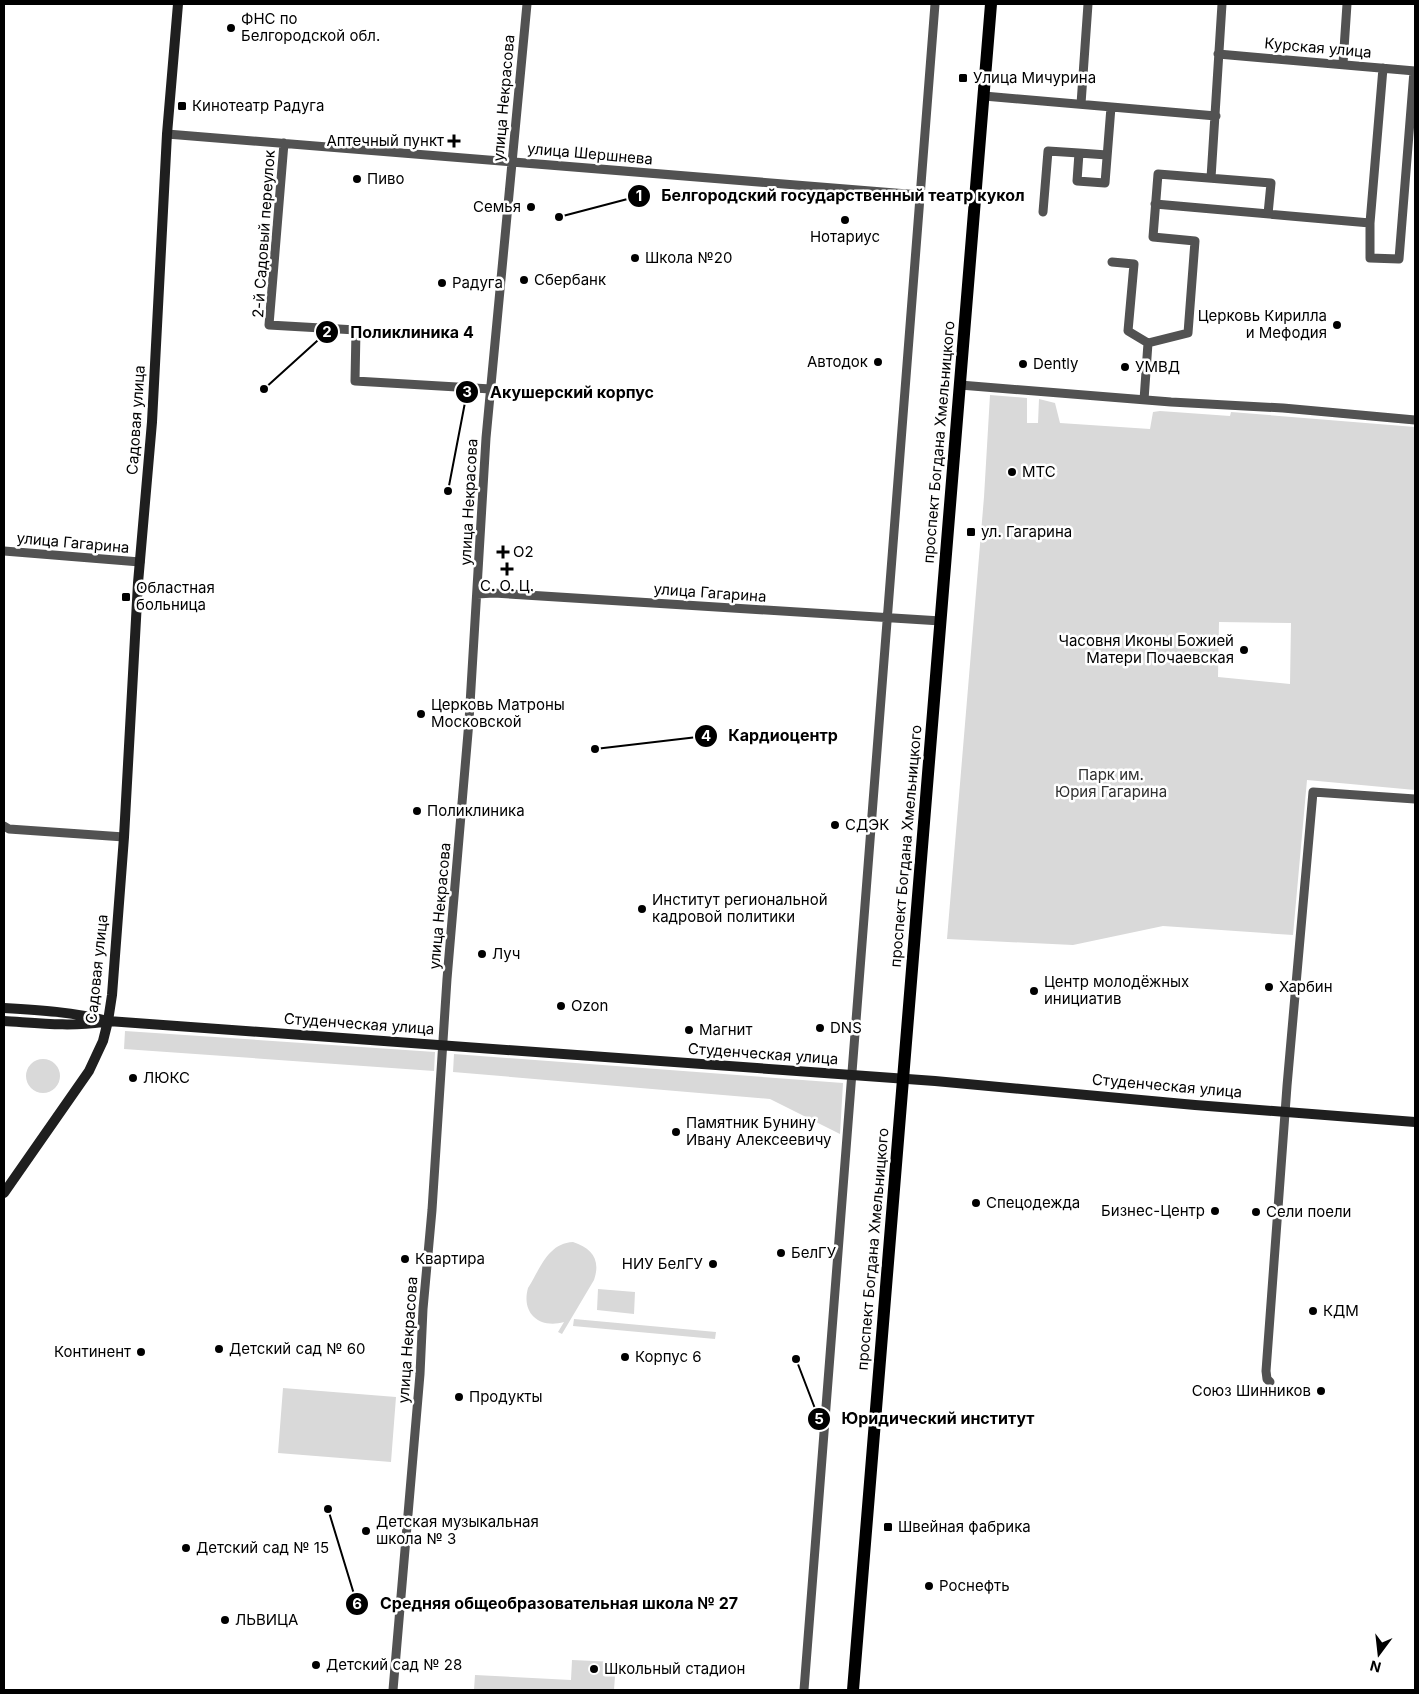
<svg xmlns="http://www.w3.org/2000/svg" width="1419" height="1694" font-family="Inter,sans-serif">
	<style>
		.green { fill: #d9d9d9; fill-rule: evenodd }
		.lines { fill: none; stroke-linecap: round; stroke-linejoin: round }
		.street { stroke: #525252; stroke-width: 9 }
		.secondary { stroke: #1f1f1f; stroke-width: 10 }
		.primary { stroke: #000; stroke-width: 12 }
		.poi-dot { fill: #000; stroke: #fff; stroke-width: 2 }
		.labels { text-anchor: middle; stroke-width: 5; stroke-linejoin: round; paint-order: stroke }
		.poi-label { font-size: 15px; fill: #000; stroke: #fff; text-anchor: start }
		.street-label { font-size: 15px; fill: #000; stroke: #fff }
		.park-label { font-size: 15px; fill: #303030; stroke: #fff }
		.leader { fill: none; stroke: #000; stroke-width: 2 }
		.callout-dot { fill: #000; stroke: #fff; stroke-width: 2 }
		.mark-label { font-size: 15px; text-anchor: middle; font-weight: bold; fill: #fff }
		.callout-label { font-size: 16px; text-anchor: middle; font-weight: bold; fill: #000; stroke: #fff; stroke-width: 5; stroke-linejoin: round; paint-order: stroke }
	</style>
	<rect width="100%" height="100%" fill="#fff"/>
	<path class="green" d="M990,395L1027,398V423H1038L1039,399L1055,403L1060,423L1150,429L1153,412L1160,411L1230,416L1231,412L1415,427V790L1307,780L1293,935L1163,926L1073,945L947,939L984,497ZM1219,622L1291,623L1290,684L1218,677Z
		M125,1031L435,1052L434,1071L124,1049Z
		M454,1054L843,1083L840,1134L770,1099L453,1072Z
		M26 1076a17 17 0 1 1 34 0a17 17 0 1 1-34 0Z
		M573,1242C592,1248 601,1260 594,1280L562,1334L558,1332L564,1322C539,1329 521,1313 528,1288C540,1269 548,1243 573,1242Z
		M598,1289L635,1292L634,1314L597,1310Z
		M574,1319L716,1332L715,1339L573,1326Z
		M283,1388L396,1397L391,1462L278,1453Z
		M572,1660L616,1662L614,1690H474L475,1675L571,1680Z"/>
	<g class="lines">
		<path class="street" d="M1218,54L1415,71
			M1343,64L1347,4
			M1383,68L1370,223V258L1399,259L1414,71
			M984,96L1216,116
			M1081,104L1088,4
			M167,134L920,195
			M284,143L269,325L356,330L355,381L491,389
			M1079,153L1107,155
			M1211,178L1222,4
			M1155,204L1370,223
			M1043,212L1048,151L1079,153L1077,181L1105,183L1111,107
			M1112,262L1134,264L1128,331L1148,343
			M960,385L1171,402L1283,408L1415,420
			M1144,400L1148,343L1188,333L1195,241L1153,237L1158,174L1271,183L1268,214
			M4,551L140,562
			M477,594L494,593L941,621
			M4,826L9,829L124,837
			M1270,1382L1267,1379L1266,1371L1287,1086L1313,792L1415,799
			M393,1690L420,1374L423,1309L432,1210L447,979L469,721L486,438L527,4
			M804,1690L935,4"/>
		<path class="secondary" d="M4,1008C39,1010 74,1012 108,1021L935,1081L1195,1105L1415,1122
			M4,1021C37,1023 69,1027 103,1022
			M4,1193L89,1071L103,1041L108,1021L112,995L124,837L138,583L152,422L167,134L178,4"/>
		<path class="primary" d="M853,1690L991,4"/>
	</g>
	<g class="poi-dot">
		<circle cx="231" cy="28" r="5"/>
		<rect x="958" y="73" width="10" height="10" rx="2.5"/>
		<rect x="177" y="101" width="10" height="10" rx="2.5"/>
		<path d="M451.5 133.5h5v5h5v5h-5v5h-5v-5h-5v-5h5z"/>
		<circle cx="357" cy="179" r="5"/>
		<circle cx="531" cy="207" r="5"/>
		<circle cx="845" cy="220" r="5"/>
		<circle cx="635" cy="258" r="5"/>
		<circle cx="524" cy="280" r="5"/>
		<circle cx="442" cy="283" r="5"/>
		<circle cx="1337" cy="325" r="5"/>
		<circle cx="878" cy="362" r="5"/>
		<circle cx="1023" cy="364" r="5"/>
		<circle cx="1125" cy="367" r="5"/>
		<circle cx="1012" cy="472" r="5"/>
		<rect x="966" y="527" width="10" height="10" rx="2.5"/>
		<path d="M500.5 544.5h5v5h5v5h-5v5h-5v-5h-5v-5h5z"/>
		<path d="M504.5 561.5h5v5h5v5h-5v5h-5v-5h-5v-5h5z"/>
		<rect x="121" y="592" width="10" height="10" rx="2.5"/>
		<circle cx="1244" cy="650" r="5"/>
		<circle cx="421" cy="714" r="5"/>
		<circle cx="417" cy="811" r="5"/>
		<circle cx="835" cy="825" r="5"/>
		<circle cx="642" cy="909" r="5"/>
		<circle cx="482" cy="954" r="5"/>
		<circle cx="1269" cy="987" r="5"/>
		<circle cx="1034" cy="991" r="5"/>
		<circle cx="561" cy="1006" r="5"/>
		<circle cx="820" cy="1028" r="5"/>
		<circle cx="689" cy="1030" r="5"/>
		<circle cx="133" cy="1078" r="5"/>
		<circle cx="676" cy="1132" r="5"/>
		<circle cx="976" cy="1203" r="5"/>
		<circle cx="1215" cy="1211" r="5"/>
		<circle cx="1256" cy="1212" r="5"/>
		<circle cx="781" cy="1253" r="5"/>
		<circle cx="405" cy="1259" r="5"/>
		<circle cx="713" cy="1264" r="5"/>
		<circle cx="1313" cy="1311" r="5"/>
		<circle cx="219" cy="1349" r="5"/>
		<circle cx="141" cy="1352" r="5"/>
		<circle cx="625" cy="1357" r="5"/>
		<circle cx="1321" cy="1391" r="5"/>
		<circle cx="459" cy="1397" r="5"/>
		<rect x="883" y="1522" width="10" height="10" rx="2.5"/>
		<circle cx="366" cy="1531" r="5"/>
		<circle cx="186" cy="1548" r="5"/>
		<circle cx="929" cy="1586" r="5"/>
		<circle cx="225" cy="1620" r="5"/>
		<circle cx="316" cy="1665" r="5"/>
		<circle cx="594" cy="1669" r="5"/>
	</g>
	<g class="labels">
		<g class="poi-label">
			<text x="241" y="24">ФНС по<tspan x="241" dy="17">Белгородской обл.</tspan></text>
			<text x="973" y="83">Улица Мичурина</text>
			<text x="192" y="111">Кинотеатр Радуга</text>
			<text x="444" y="146" text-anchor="end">Аптечный пункт</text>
			<text x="367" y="184">Пиво</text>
			<text x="521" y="212" text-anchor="end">Семья</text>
			<text x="845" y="242" text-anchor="middle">Нотариус</text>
			<text x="645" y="263">Школа №20</text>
			<text x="534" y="285">Сбербанк</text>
			<text x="452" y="288">Радуга</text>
			<text x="1327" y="321" text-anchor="end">Церковь Кирилла<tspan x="1327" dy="17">и Мефодия</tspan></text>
			<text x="868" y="367" text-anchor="end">Автодок</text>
			<text x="1033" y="369">Dently</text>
			<text x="1135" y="372">УМВД</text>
			<text x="1022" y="477">МТС</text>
			<text x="981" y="537">ул. Гагарина</text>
			<text x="513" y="557">O2</text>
			<text x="507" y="591" text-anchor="middle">С. О. Ц.</text>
			<text x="136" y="593">Областная<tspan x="136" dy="17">больница</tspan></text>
			<text x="1234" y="646" text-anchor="end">Часовня Иконы Божией<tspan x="1234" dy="17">Матери Почаевская</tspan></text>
			<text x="431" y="710">Церковь Матроны<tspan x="431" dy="17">Московской</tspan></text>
			<text x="427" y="816">Поликлиника</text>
			<text x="845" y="830">СДЭК</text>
			<text x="652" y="905">Институт региональной<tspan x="652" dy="17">кадровой политики</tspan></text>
			<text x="492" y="959">Луч</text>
			<text x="1044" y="987">Центр молодёжных<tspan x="1044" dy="17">инициатив</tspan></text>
			<text x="1279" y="992">Харбин</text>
			<text x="571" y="1011">Ozon</text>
			<text x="830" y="1033">DNS</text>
			<text x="699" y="1035">Магнит</text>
			<text x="143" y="1083">ЛЮКС</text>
			<text x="686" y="1128">Памятник Бунину<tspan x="686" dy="17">Ивану Алексеевичу</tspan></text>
			<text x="986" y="1208">Спецодежда</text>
			<text x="1205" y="1216" text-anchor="end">Бизнес-Центр</text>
			<text x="1266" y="1217">Сели поели</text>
			<text x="791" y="1258">БелГУ</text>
			<text x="415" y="1264">Квартира</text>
			<text x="703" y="1269" text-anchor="end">НИУ БелГУ</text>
			<text x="1323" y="1316">КДМ</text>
			<text x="229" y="1354">Детский сад № 60</text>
			<text x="131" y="1357" text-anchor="end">Континент</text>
			<text x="635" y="1362">Корпус 6</text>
			<text x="1311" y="1396" text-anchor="end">Союз Шинников</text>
			<text x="469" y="1402">Продукты</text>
			<text x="376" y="1527">Детская музыкальная<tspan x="376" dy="17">школа № 3</tspan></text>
			<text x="898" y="1532">Швейная фабрика</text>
			<text x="196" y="1553">Детский сад № 15</text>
			<text x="939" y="1591">Роснефть</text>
			<text x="235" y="1625">ЛЬВИЦА</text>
			<text x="326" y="1670">Детский сад № 28</text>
			<text x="604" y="1674">Школьный стадион</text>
		</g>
		<g class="street-label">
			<text transform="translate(1318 48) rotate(5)" y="5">Курская улица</text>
			<text transform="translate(504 98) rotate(-85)" y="5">улица Некрасова</text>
			<text transform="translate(590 154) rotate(5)" y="5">улица Шершнева</text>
			<text transform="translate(264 234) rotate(-86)" y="5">2-й Садовый переулок</text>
			<text transform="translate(136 420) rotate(-86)" y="5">Садовая улица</text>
			<text transform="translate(939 442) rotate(-85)" y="5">проспект Богдана Хмельницкого</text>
			<text transform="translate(469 502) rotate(-87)" y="5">улица Некрасова</text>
			<text transform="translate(73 543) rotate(5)" y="5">улица Гагарина</text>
			<text transform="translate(710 593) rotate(4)" y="5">улица Гагарина</text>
			<text transform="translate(906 846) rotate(-85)" y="5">проспект Богдана Хмельницкого</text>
			<text transform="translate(440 906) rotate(-85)" y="5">улица Некрасова</text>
			<text transform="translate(97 969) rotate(-84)" y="5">Садовая улица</text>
			<text transform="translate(359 1024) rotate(4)" y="5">Студенческая улица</text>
			<text transform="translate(763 1054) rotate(4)" y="5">Студенческая улица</text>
			<text transform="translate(1167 1086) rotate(5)" y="5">Студенческая улица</text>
			<text transform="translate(873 1249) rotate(-85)" y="5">проспект Богдана Хмельницкого</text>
			<text transform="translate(408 1340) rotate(-86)" y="5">улица Некрасова</text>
		</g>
		<g class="park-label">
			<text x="1111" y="780">Парк им.<tspan x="1111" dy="17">Юрия Гагарина</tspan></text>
		</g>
	</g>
	<path class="leader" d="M559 217L639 196M264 389L327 332M448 491L467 392M595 749L706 736M796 1359L819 1419M328 1509L357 1604"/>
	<g class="callout-dot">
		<circle cx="559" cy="217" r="5"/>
		<circle cx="264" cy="389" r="5"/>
		<circle cx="448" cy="491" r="5"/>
		<circle cx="595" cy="749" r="5"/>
		<circle cx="796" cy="1359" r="5"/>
		<circle cx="328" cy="1509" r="5"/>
		<circle cx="639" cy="196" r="12"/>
		<circle cx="327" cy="332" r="12"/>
		<circle cx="467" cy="392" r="12"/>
		<circle cx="706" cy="736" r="12"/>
		<circle cx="819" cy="1419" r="12"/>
		<circle cx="357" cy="1604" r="12"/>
	</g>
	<g class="mark-label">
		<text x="639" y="201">1</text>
		<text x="327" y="337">2</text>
		<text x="467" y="397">3</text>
		<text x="706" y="741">4</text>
		<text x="819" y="1424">5</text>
		<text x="357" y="1609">6</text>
	</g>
	<g class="callout-label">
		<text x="843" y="201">Белгородский государственный театр кукол</text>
		<text x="412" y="338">Поликлиника 4</text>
		<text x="572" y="398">Акушерский корпус</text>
		<text x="783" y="741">Кардиоцентр</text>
		<text x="938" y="1424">Юридический институт</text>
		<text x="559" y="1609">Средняя общеобразовательная школа № 27</text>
	</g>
	<rect width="1419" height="1694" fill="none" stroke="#000000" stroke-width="10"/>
	<g transform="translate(1379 1654) rotate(195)" stroke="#ffffff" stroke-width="4" paint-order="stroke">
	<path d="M0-4L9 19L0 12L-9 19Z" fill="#000000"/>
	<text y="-8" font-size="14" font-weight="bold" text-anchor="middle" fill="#000000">N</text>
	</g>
</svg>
